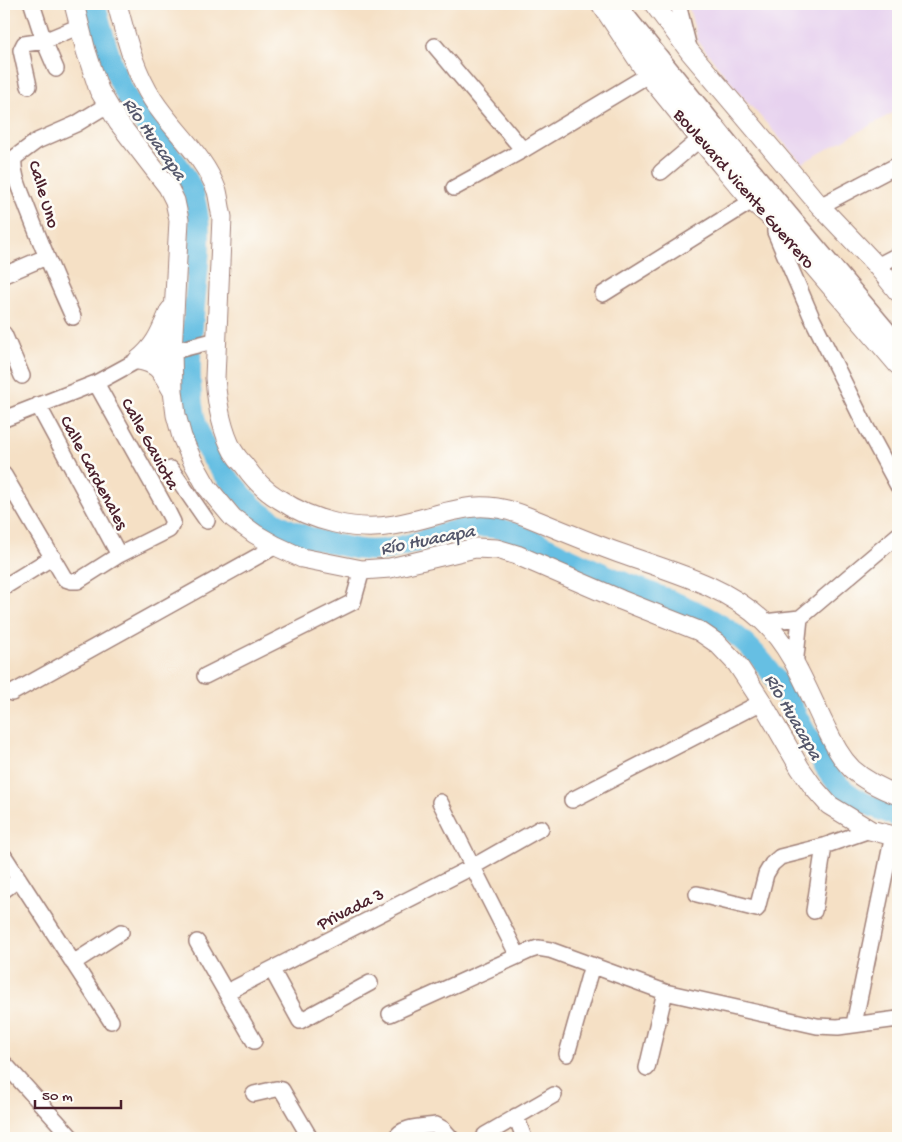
<svg xmlns="http://www.w3.org/2000/svg" width="902" height="1142" font-family="'Gochi Hand',sans-serif">
	<style>
		.built { fill: #e7d2ef }
		.lines { fill: none; stroke-linecap: round; stroke-linejoin: round }
		.river { stroke: #66bfe3; stroke-width: 21 }
		.minor-casing { stroke: #a08078; stroke-width: 18 }
		.major-casing { stroke: #a08078; stroke-width: 21 }
		.highway-casing { stroke: #a08078; stroke-width: 24 }
		.minor { stroke: #fff; stroke-width: 15 }
		.major { stroke: #fff; stroke-width: 19 }
		.highway { stroke: #fff; stroke-width: 21 }
		.labels { text-anchor: middle; stroke-width: 5; stroke-linejoin: round; paint-order: stroke }
		.street-label { font-size: 18px; fill: #4a1f2b; stroke: #fdfcf7 }
		.water-label { font-size: 19px; font-style: italic; fill: #54576b; stroke: #fdfcf7 }
	</style>
	<rect width="100%" height="100%" fill="#fdfcf7"/>
	<filter id="ink" filterUnits="userSpaceOnUse"><feTurbulence type="fractalNoise" baseFrequency=".02" numOctaves="2"/><feDisplacementMap in="SourceGraphic" scale="10" xChannelSelector="R" yChannelSelector="G"/><feConvolveMatrix kernelMatrix="1 2 1 2 8 2 1 2 1" color-interpolation-filters="sRGB"/></filter>
	<filter id="wash" filterUnits="userSpaceOnUse"><feTurbulence type="fractalNoise" baseFrequency=".0096" numOctaves="4" result="noise"/><feDisplacementMap in="SourceGraphic" scale="20" xChannelSelector="R" yChannelSelector="G"/><feGaussianBlur stdDeviation="1.12" result="paint"/><feColorMatrix in="noise" values="0 0 0 0 0 0 0 0 0 0 0 0 0 0 0 0 0 1.4 0 .05"/><feComposite in="paint" operator="in"/></filter>
	<g filter="url(#wash)">
		<rect width="100%" height="100%" fill="#f5e0c5"/>
		<path class="built" d="M688,4H898V110L802,163L742,96L698,41Z"/>
		<g class="lines">
			<path class="river" d="M95,4C105,40 113,77 134,109C152,138 184,162 194,196C201,220 200,243 198,268C194,321 180,397 204,445C212,460 224,475 236,487C242,494 248,501 254,507C284,532 320,542 357,549C402,557 443,525 487,527C513,529 538,543 561,554C577,562 593,569 609,576C642,590 676,601 707,617C764,646 782,690 811,742C819,757 828,774 840,786C856,802 878,808 898,817"/>
		</g>
	</g>
	<g filter="url(#ink)">
		<g class="lines">
			<defs>
				<path id="minor" d="M32,4L44,41L56,69
					M678,4L689,48
					M435,46L523,150
					M29,86L21,50L24,44L44,41L80,26
					M661,172L700,139
					M454,188L523,150L648,75
					M820,206L898,165
					M775,221V232L812,318L865,425L898,486
					M877,266L898,255
					M4,275L46,257
					M603,294L752,201
					M73,317C57,282 42,246 28,210C22,193 12,176 14,158L37,141L76,124L107,105
					M4,334L22,376
					M38,405L119,555
					M4,419L96,383L138,360L217,340
					M171,469L207,521
					M4,475L65,579L71,581H78L119,555L169,530L173,522L168,512L96,383
					M4,587L53,557
					M764,622L800,618L898,535
					M795,666L800,618
					M205,676L353,602L362,570
					M12,693L276,546
					M572,800L762,702
					M440,802L518,956
					M4,856L111,1021
					M4,890L19,879
					M697,894L757,909L766,874L772,864L780,857L824,846L870,830
					M814,911L824,846
					M197,942L254,1041
					M73,963L121,932
					M272,970L300,1021L370,983
					M227,992L474,866L541,828
					M390,1014L529,951L538,948L550,950L665,992L817,1026L838,1027L898,1019
					M854,1024L893,835
					M567,1054L592,965
					M4,1063L72,1138
					M647,1068L665,992
					M254,1094L276,1089L282,1090L310,1138
					M516,1116L524,1138
					M485,1135L554,1095
					M396,1138C401,1126 424,1127 436,1125L443,1129L451,1138"/>
				<path id="major" d="M74,4L86,51L99,90L118,122L168,187L175,201L179,220L172,351L173,391L176,415L182,437L193,462L207,487L233,518L255,534L276,546L302,558L362,570L390,568L475,548L497,549L517,555L621,600L699,631L718,644L737,664L762,702L800,768L814,788L829,805L870,830L898,837
					M117,4C126,37 134,71 153,100C173,131 204,155 217,191C219,199 220,209 222,217L215,378C217,403 221,429 233,451C236,456 240,461 244,465C253,478 265,491 279,499C311,521 356,532 394,525C447,516 472,494 528,517C558,529 588,542 619,553C669,571 723,584 763,621C792,648 807,689 824,724C832,740 839,756 852,769C865,781 882,789 898,795
					M601,4L648,75L723,167L752,201L775,221L898,365
					M654,4L690,52L820,206L877,266L898,292
					M138,360C156,346 161,331 170,310
					M138,360C160,364 161,372 172,390"/>
				<path id="highway" d="M614,4L728,145L898,347"/>
			</defs>
			<use href="#minor" class="minor-casing"/>
			<use href="#major" class="major-casing"/>
			<use href="#highway" class="highway-casing"/>
			<use href="#minor" class="minor"/>
			<use href="#major" class="major"/>
			<use href="#highway" class="highway"/>
		</g>
	</g>
	<g class="labels">
		<g class="street-label">
			<text transform="translate(745 188) rotate(49)" y="6">Boulevard Vicente Guerrero</text>
			<text transform="translate(45 194) rotate(73)" y="6">Calle Uno</text>
			<text transform="translate(151 443) rotate(61)" y="6">Calle Gaviota</text>
			<text transform="translate(95 472) rotate(62)" y="6">Calle Cardenales</text>
			<text transform="translate(350 908) rotate(-27)" y="6">Privada 3</text>
		</g>
		<g class="water-label">
			<text transform="translate(156 138) rotate(55)" y="7">Río Huacapa</text>
			<text transform="translate(427 538) rotate(-11)" y="7">Río Huacapa</text>
			<text transform="translate(795 716) rotate(60)" y="7">Río Huacapa</text>
		</g>
	</g>
	<rect width="902" height="1142" fill="none" stroke="#fdfcf7" stroke-width="20"/>
	<path d="M35 1100v8h86v-8" fill="none" stroke="#4a1f2b" stroke-width="2.5"/>
	<text x="42" y="1100" font-size="15" fill="#4a1f2b" stroke="#fdfcf7" stroke-width="4" paint-order="stroke">50 m</text>
</svg>
